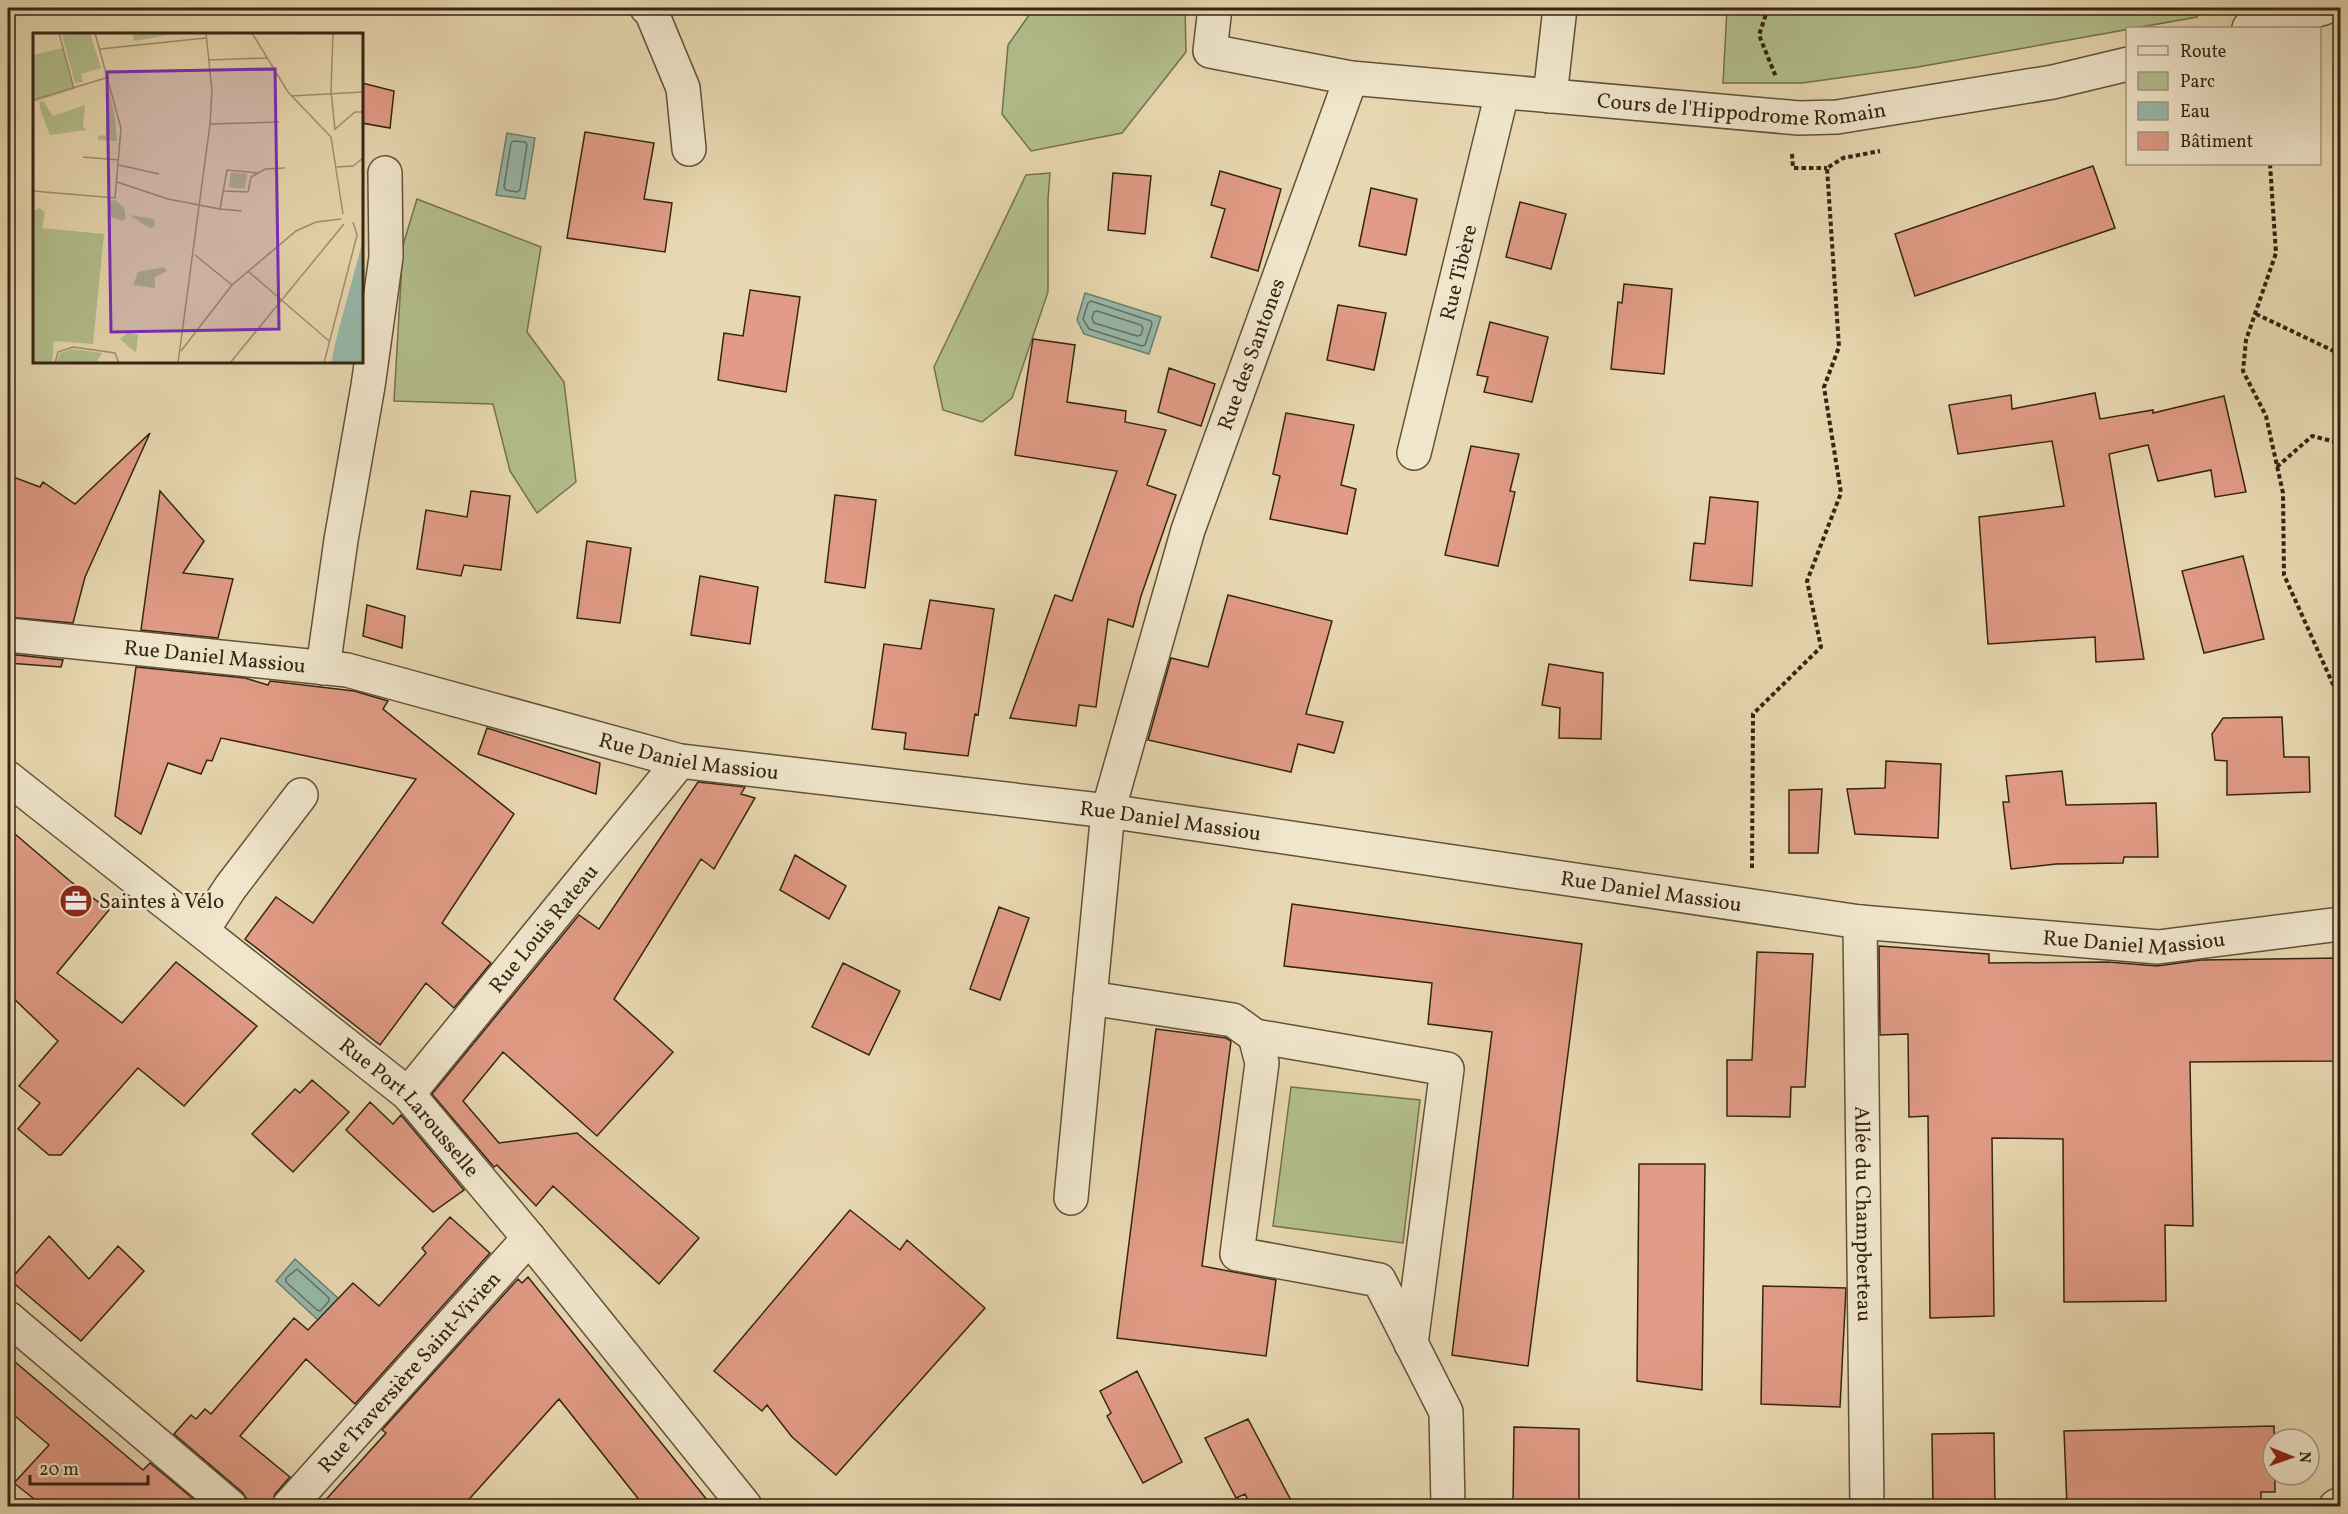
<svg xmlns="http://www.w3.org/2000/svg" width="2348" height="1514" font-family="Vollkorn,serif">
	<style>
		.green { fill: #b3bf8e; stroke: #747250; stroke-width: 1.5 }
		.water { fill: #97baac; stroke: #707e6f; stroke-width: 1.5 }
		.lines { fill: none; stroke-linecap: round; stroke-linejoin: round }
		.shore { stroke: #667060; stroke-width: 1.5 }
		.building { fill: #e19b86; stroke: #352513; stroke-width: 1.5 }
		.minor-casing { stroke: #62523a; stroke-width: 36 }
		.path { stroke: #352513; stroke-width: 4; stroke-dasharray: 4.5 3; stroke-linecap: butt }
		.minor { stroke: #f0e6cc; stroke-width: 33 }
		.labels { text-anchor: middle; stroke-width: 4.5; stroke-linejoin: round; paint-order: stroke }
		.street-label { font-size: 21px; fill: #352513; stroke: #f0e6cc }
		.poi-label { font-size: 21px; fill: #352513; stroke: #f0e6cc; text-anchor: start }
		.inset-road { fill: none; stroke: #a09072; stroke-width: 1.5 }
		.view { fill: #7b2cbf; fill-opacity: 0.15; stroke: #7b2cbf; stroke-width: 3 }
		.inset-edge { fill: none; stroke: #352513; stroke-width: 3 }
	</style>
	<rect width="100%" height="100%" fill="#e8d8b1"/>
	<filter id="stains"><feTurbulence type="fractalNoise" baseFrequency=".00333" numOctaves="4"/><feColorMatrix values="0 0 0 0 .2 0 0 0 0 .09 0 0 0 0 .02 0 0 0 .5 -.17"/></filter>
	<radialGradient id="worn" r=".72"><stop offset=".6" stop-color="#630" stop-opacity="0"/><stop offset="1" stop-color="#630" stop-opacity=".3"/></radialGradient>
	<path class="green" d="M1034,8H1185L1186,52L1122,133L1031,151L1002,114L1008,45Z
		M1727,8H2197V17L1918,67L1802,83H1723Z
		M1050,173L1048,200V292L1012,398L982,422L943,410L934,367L1026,175Z
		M417,199L541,247L527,332L564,382L576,482L537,513L510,471L493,404L394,401L403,245Z
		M1291,1087L1420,1100L1403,1243L1273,1226Z"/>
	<path class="water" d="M507,133L535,138L525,199L496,195Z
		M1085,293L1161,317L1149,354L1084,334L1077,320Z
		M295,1259L339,1299L319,1321L276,1281Z"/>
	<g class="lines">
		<path class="shore" d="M514,141L525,142L527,145L520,190L517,192L506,190L504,187L511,143Z
			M1091,301L1151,321L1152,324L1145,345L1142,346L1089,329L1083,319L1088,303Z
			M1097,311L1141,325L1143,328L1141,335L1137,336L1094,323L1092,318L1094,312Z
			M297,1269L329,1298V1301L320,1311L317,1310L286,1282V1278Z"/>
	</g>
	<path class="building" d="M362,83L394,91L390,128L362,123Z
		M585,132L654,143L644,199L672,203L665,252L567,238Z
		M2093,166L2115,228L1915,296L1895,234Z
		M1220,171L1281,189L1258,271L1211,257L1225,209L1211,205Z
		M1113,173L1151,176L1145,234L1108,230Z
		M1371,188L1417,199L1406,255L1359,246Z
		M1520,202L1566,214L1551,269L1506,257Z
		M1624,284L1672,289L1664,374L1611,369L1618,302L1622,303Z
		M750,290L800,297L786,392L718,380L724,333L743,336Z
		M1338,305L1386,313L1374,370L1327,360Z
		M1490,322L1548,337L1532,402L1484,392L1488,377L1477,375Z
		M1033,339L1075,345L1067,402L1126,411L1125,422L1166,430L1147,485L1176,495L1141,596L1133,627L1108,619L1096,707L1079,705L1076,726L1010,718L1055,595L1072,601L1117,471L1015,455Z
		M1169,368L1215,384L1201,426L1158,412Z
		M2095,393L2100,419L2153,410V413L2224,396L2246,492L2215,497L2211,470L2158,481L2148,445L2109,454L2144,659L2096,662L2095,637L1988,644L1979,517L2064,506L2052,441L1958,454L1949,405L2011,395L2012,409Z
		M1286,413L1354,425L1341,485L1356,489L1347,534L1270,519L1280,476L1273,474Z
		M150,433L85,577L73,623L8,617V475L40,487L43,482L75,504Z
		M1471,446L1519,454L1510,491L1515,492L1498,566L1445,555Z
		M160,491L204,541L183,573L233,579L218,638L141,630Z
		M471,491L510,496L501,570L464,565L461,576L417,569L426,510L467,517Z
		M835,495L876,500L865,588L825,582Z
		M1710,497L1758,502L1752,586L1690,580L1694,543L1705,544Z
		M587,541L631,548L620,623L577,618Z
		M2243,556L2264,639L2204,653L2182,571Z
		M700,576L758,587L750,644L691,635Z
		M1228,595L1332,621L1306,714L1343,722L1334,753L1298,744L1291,772L1148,740L1171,658L1208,667Z
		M930,600L994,609L978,715L975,714L968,756L904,749L906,733L872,729L884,644L921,649Z
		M367,605L405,616L402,648L363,636Z
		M8,654L63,660L61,667L8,663Z
		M1549,664L1603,673L1601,739L1559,738L1560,708L1542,705Z
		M136,667L245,678L268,685L270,681L354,691L388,701L383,709L514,814L442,923L491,963L454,1008L426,983L380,1045L245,939L276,897L313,923L416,779L221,738L212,761L207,760L201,774L168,763L141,834L115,816Z
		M2282,717L2284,757H2309L2310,792L2227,795V761L2215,760L2212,734L2223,718Z
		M487,728L600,763L596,794L478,754Z
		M1886,761L1941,764L1938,838L1855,834L1847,789L1885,788Z
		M2062,771L2066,805L2156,803L2158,857H2124L2123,863L2056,864L2011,869L2003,802H2009L2006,776Z
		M698,782L745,787L741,794L755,798L714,869L701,859L614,999L673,1052L597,1136L503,1052L463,1101L499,1143L577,1133L699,1238L659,1284L553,1186L536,1206L497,1165L494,1167L432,1094L579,915L599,929Z
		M1822,789L1818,853H1789V790Z
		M8,828L70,881L109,910L57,973L122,1023L176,962L257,1026L184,1106L138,1068L61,1155H49L18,1129L40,1103L19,1086L58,1041L8,993Z
		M795,855L846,886L829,919L780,890Z
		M1292,904L1582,944L1528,1366L1452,1355L1492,1032L1428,1024L1432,983L1284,966Z
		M999,907L1029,918L1000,1000L970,989Z
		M1879,946L1989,954V963L2108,962L2157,966L2201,960L2340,958V1061L2190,1062L2193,1226L2165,1225L2166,1301L2064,1302L2063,1139L1992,1138L1994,1316L1930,1318L1928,1116L1909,1117L1908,1034L1880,1035Z
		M1757,952L1813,954L1805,1087H1791L1790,1117L1727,1116V1060H1752Z
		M843,963L900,991L869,1055L812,1027Z
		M1156,1029L1226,1038L1231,1041L1202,1266L1276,1280L1266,1356L1117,1338Z
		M312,1080L349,1112L293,1172L252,1134L295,1089L300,1093Z
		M370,1102L393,1124L401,1115L464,1190L433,1212L346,1130Z
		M1639,1164H1705L1702,1390L1637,1381Z
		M850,1210L900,1250L907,1240L985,1308L836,1475L792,1437L767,1405L762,1411L714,1371Z
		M450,1217L490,1253L355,1404L306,1359L240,1436L290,1477L275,1494L271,1506H248L247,1499L242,1492L174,1434L191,1415L196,1419L205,1409L211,1414L294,1318L308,1330L353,1283L379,1306L426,1253L422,1248Z
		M49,1236L89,1279L118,1246L144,1271L81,1341L10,1280Z
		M528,1277L712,1506H644L559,1399L463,1506H314L319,1501L322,1504L386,1433L382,1430L518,1279L522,1283Z
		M1763,1286L1846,1288L1840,1407L1761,1404Z
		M8,1356L143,1470L150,1463L202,1506H43L14,1483L49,1445L8,1410Z
		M1137,1371L1182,1462L1143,1483L1107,1416L1111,1413L1100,1391Z
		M1248,1419L1294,1506H1251L1245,1494L1236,1498L1205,1438Z
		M2274,1426L2275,1492H2261V1506H2067L2064,1431Z
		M1514,1427L1579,1429V1506H1513Z
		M1994,1433L1995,1506H1933L1932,1434Z"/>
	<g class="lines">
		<defs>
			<g id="minor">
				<path d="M647,8L651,11L683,88L689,149"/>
				<path id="s1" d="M1215,8L1210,51L1351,78L1799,118L1837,117L2053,82L2128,64"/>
				<path d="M2249,28L2324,8"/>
				<path d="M1351,78L1188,530L1108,811L1090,998L1233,1020L1255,1036L1447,1069L1411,1344"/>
				<path d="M1550,96L1560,8"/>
				<path id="s2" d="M1414,453L1502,93"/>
				<path id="s3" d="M8,635L347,670L680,761L1108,811L1860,922L2158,947L2340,924"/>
				<path d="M323,668L341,540L368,386L386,257L385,173"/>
				<path id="s4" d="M8,778L408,1094L529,1238L745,1506"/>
				<path id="s5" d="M1860,922L1867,1506"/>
				<path d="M202,931L230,888L301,795"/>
				<path d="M1255,1036L1262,1063L1237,1254L1379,1280L1446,1412L1448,1506"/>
				<path id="s6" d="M408,1094L680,761"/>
				<path d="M1071,1198L1090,998"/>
				<path d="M8,1318L230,1506"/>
				<path id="s7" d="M289,1506L529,1238"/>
				<path d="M2336,1506L2340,1504"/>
			</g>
		</defs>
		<use href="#minor" class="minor-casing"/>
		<path class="path" d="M1768,8L1759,35L1776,77
			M1792,154L1793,168H1827
			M2270,164L2276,253L2246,340L2243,371L2266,416L2283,493L2284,575L2340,700
			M2256,314L2340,354
			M2277,467L2312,436L2340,443
			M1752,868L1753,714L1821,647L1807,581L1841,493L1824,387L1839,347L1827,168L1843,158L1880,151"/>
		<use href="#minor" class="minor"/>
	</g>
	<defs>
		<symbol id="office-disc" viewBox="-11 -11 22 22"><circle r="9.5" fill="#8f2418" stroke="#f0e6cc"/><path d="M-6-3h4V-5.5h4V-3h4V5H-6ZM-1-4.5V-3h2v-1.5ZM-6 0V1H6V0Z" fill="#fff"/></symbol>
	</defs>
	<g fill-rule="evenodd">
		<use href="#office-disc" x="57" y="882" width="38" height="38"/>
	</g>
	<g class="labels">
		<g class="street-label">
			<text dy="7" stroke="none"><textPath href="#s1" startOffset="579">Cours de l'Hippodrome Romain</textPath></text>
			<text dy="7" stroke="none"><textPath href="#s2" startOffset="186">Rue Tibère</textPath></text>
			<text transform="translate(1251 354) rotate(-70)" y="7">Rue des Santones</text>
			<text dy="7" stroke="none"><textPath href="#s3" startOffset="208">Rue Daniel Massiou</textPath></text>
			<text dy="7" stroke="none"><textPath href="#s3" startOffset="694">Rue Daniel Massiou</textPath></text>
			<text dy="7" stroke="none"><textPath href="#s3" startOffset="1180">Rue Daniel Massiou</textPath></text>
			<text dy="7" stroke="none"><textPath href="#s3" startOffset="1666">Rue Daniel Massiou</textPath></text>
			<text dy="7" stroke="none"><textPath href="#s6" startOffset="214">Rue Louis Rateau</textPath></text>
			<text dy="7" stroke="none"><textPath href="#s3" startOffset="2152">Rue Daniel Massiou</textPath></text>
			<text dy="7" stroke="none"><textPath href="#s4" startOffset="520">Rue Port Larousselle</textPath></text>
			<text dy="7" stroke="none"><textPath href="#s5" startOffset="292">Allée du Champberteau</textPath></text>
			<text dy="7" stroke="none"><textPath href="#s7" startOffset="180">Rue Traversière Saint-Vivien</textPath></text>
		</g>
		<g class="poi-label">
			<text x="99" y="908">Saintes à Vélo</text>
		</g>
	</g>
	<g transform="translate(33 33)">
		<rect width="330" height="330" fill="#e8d8b1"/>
		<path d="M57,0L68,35L48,41L50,49L42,50L29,1ZM99,0H140V1L101,8ZM30,15L41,56L0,69V22ZM76,55L82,86L84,108L65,107V103L73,102V56ZM10,68L20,83L52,72L50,94L54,97L17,102L8,79L6,69ZM198,139L214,141L212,156L196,154ZM82,167L91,174L93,185L89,188L75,183L77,168ZM6,175L12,179L9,195L71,201L60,311L21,308L19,330H0V178ZM96,182L121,186L122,194L117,195ZM131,234L134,238L122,244V255L100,252L105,239ZM96,299L105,302L103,320L87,306ZM39,316L69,320L63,330H23L27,320Z" fill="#b3bf8e"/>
		<path d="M330,207V330H298L303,307Z" fill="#97baac"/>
		<path class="inset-road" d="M26,0L41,56M219,0L255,59L298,104L310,181M300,0L298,58L302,97M67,16L173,5M175,27L234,25M258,63L330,59M0,67L76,44M177,91L246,89M301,97L322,79H330M50,124L86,127M86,132L126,141M304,134L320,133L330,125M84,149L135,166L187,176L194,137L225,140M0,158L82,165L88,95L62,0M191,158L215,159L218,144L232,136L252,135M187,176L209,178M162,222L199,252M215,238L296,308M148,318L199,252L263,198L283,189L308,186M22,330L25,319L40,314L82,320L86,330M145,330L177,91L179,58L173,0M197,330L311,191M291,330L324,202L320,189"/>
		<path class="view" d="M242,36L246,296L78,299L74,39Z"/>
		<rect width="330" height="330" class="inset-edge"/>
	</g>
	<rect width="2348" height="1514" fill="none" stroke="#e8d8b1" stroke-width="30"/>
	<rect x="9" y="9" width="2330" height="1496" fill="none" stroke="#352513" stroke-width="3"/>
	<rect x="15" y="15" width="2318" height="1484" fill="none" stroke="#352513" stroke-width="1.5"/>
	<rect x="2126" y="27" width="195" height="138" fill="#f0e6cc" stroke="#a59982" stroke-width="1.5"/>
	<rect x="2138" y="46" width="30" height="9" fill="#f0e6cc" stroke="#a59982" stroke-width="1.5"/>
	<text x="2180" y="57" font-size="18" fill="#352513">Route</text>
	<rect x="2138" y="72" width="30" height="18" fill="#b3bf8e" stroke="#a59982" stroke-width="1.5"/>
	<text x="2180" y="87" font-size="18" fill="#352513">Parc</text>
	<rect x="2138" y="102" width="30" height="18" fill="#97baac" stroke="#a59982" stroke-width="1.5"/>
	<text x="2180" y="117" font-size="18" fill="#352513">Eau</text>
	<rect x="2138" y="132" width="30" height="18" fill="#e19b86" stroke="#a59982" stroke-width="1.5"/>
	<text x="2180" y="147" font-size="18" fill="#352513">Bâtiment</text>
	<g transform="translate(2291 1457) rotate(91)"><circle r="28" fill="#f0e6cc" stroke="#a59982" stroke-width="1.5"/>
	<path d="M0-4.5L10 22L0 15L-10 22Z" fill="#8f2418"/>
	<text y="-9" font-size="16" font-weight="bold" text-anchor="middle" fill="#352513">N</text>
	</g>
	<path d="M30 1475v9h118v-9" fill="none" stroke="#352513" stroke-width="3"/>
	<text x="39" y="1475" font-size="18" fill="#352513" stroke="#f0e6cc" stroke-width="4.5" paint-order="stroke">20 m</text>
	<rect width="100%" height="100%" filter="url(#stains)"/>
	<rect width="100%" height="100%" fill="url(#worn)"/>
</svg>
